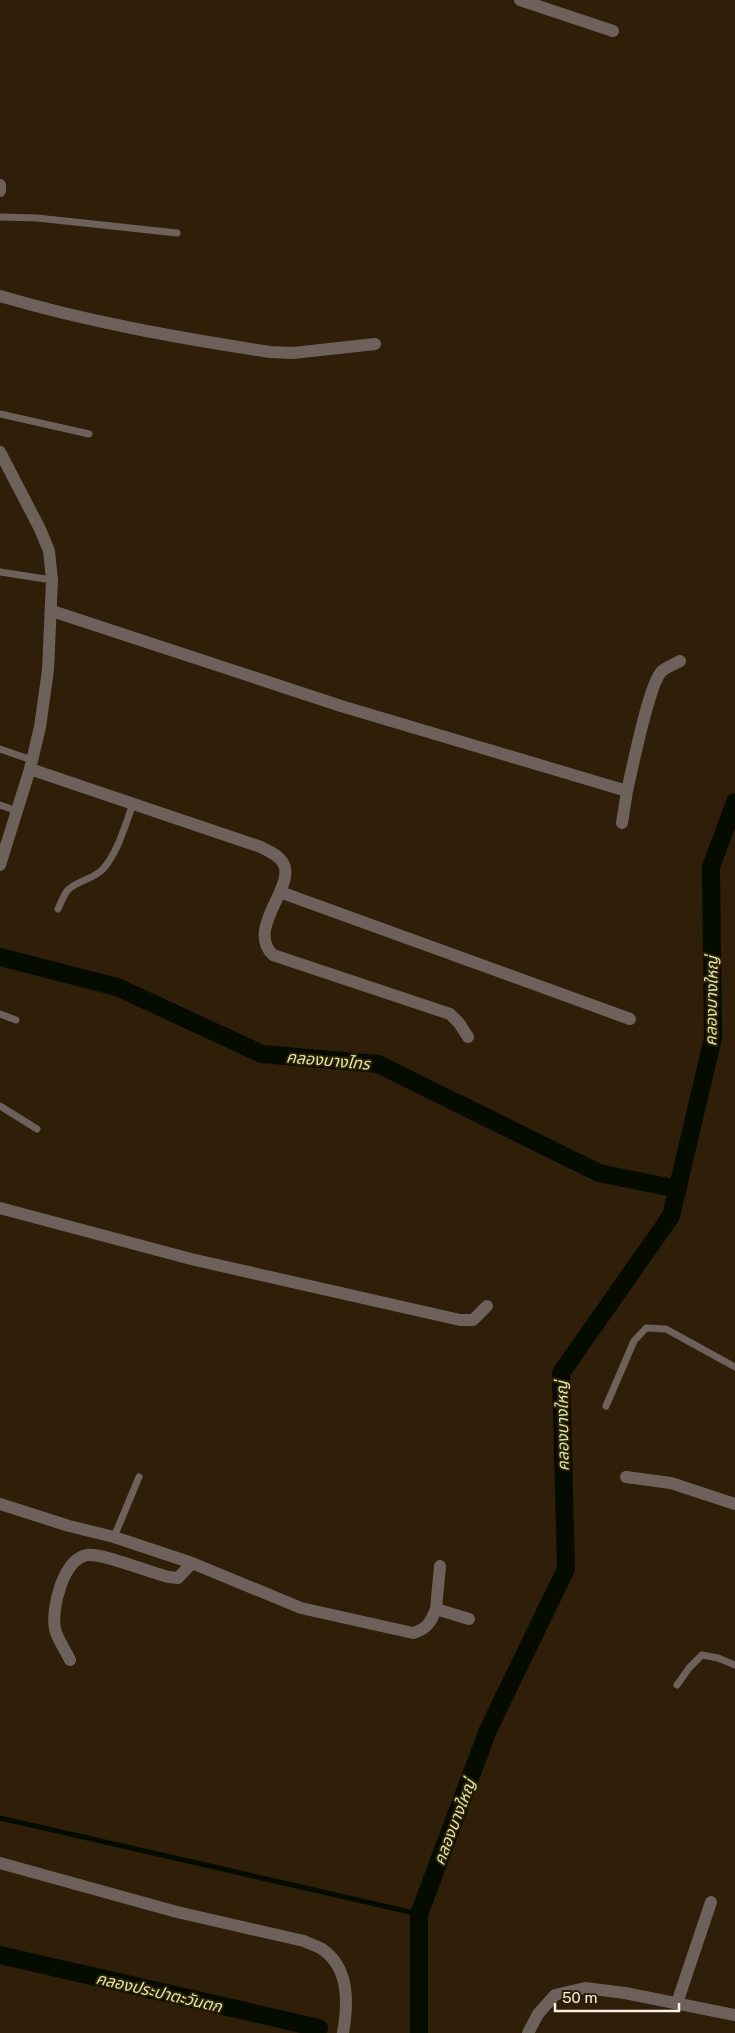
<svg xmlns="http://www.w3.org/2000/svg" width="735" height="2033" font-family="'Public Sans','Noto Sans Thai',sans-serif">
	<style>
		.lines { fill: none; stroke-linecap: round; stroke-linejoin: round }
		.stream { stroke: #060b00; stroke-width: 5 }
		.canal { stroke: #060b00; stroke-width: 18 }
		.service { stroke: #6e615b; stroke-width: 7 }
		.minor { stroke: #6e615b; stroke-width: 12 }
		.tertiary { stroke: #6e615b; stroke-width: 12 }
		.labels { text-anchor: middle; stroke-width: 4; stroke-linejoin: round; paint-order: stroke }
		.water-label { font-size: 16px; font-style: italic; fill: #d8eba6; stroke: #2f1e08 }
	</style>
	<rect width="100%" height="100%" fill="#2f1e08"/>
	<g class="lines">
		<path class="stream" d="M0,1818L419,1914"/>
		<path class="canal" d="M0,957L117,987L262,1054L378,1064L599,1173L678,1189
			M0,1955L319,2028
			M419,2033V1914L488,1730L566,1569L561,1373L671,1216L713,1038L711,867L735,802"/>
		<path class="service" d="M0,217L37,218L177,233
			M0,414L89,434
			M0,572L52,580
			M0,749L32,760
			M0,805L17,811
			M58,909C61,903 64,893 69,889C79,880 94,879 103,869C118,852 125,825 133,804
			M0,1014L16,1020
			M0,1106L37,1129
			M606,1406L634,1341L646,1328L666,1329L735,1367
			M114,1537L139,1477
			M677,1685L689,1668L702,1655L718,1658L735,1665"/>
		<path class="minor" d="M520,0L613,31
			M0,296C88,322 179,338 270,352L293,353L375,344
			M52,611L341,706L627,791L622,823
			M30,769L261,847C268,851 279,855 283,863C297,886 245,928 273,955L450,1014L459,1023L468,1037
			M627,791C632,770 649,683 662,671C667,667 675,664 680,661
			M280,892L630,1019
			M0,1208L191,1259L460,1320H473L487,1306
			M626,1477L671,1483L735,1504
			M0,1504L69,1526L114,1537L192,1563L301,1608L413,1633C427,1629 431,1622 436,1609L469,1619
			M436,1609L440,1566
			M70,1660C66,1651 57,1639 55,1629C51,1609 63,1558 88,1555C103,1553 151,1573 169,1577L178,1578L192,1563
			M0,1863L177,1912L304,1941C310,1944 317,1946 322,1949C350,1968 348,2004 343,2033
			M677,2003L711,1902
			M528,2033L538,2014L555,1995L585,1988L625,1993L735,2015"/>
		<path class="tertiary" d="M0,185V191
			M0,452L40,529L49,551L52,580L48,670L40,727L30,769L0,865"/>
	</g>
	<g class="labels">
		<g class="water-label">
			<text transform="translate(711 1001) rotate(-89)" y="6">คลองบางใหญ่</text>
			<text transform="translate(328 1060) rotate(5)" y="6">คลองบางไทร</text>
			<text transform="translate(562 1426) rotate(-91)" y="6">คลองบางใหญ่</text>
			<text transform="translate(454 1822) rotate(-69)" y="6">คลองบางใหญ่</text>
			<text transform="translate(159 1992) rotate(13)" y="6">คลองประปาตะวันตก</text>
		</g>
	</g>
	<path d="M555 2003v8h124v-8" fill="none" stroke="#fbf0e3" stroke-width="2.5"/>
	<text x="562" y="2003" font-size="15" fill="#fbf0e3" stroke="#2f1e08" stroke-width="4" paint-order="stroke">50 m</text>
</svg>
